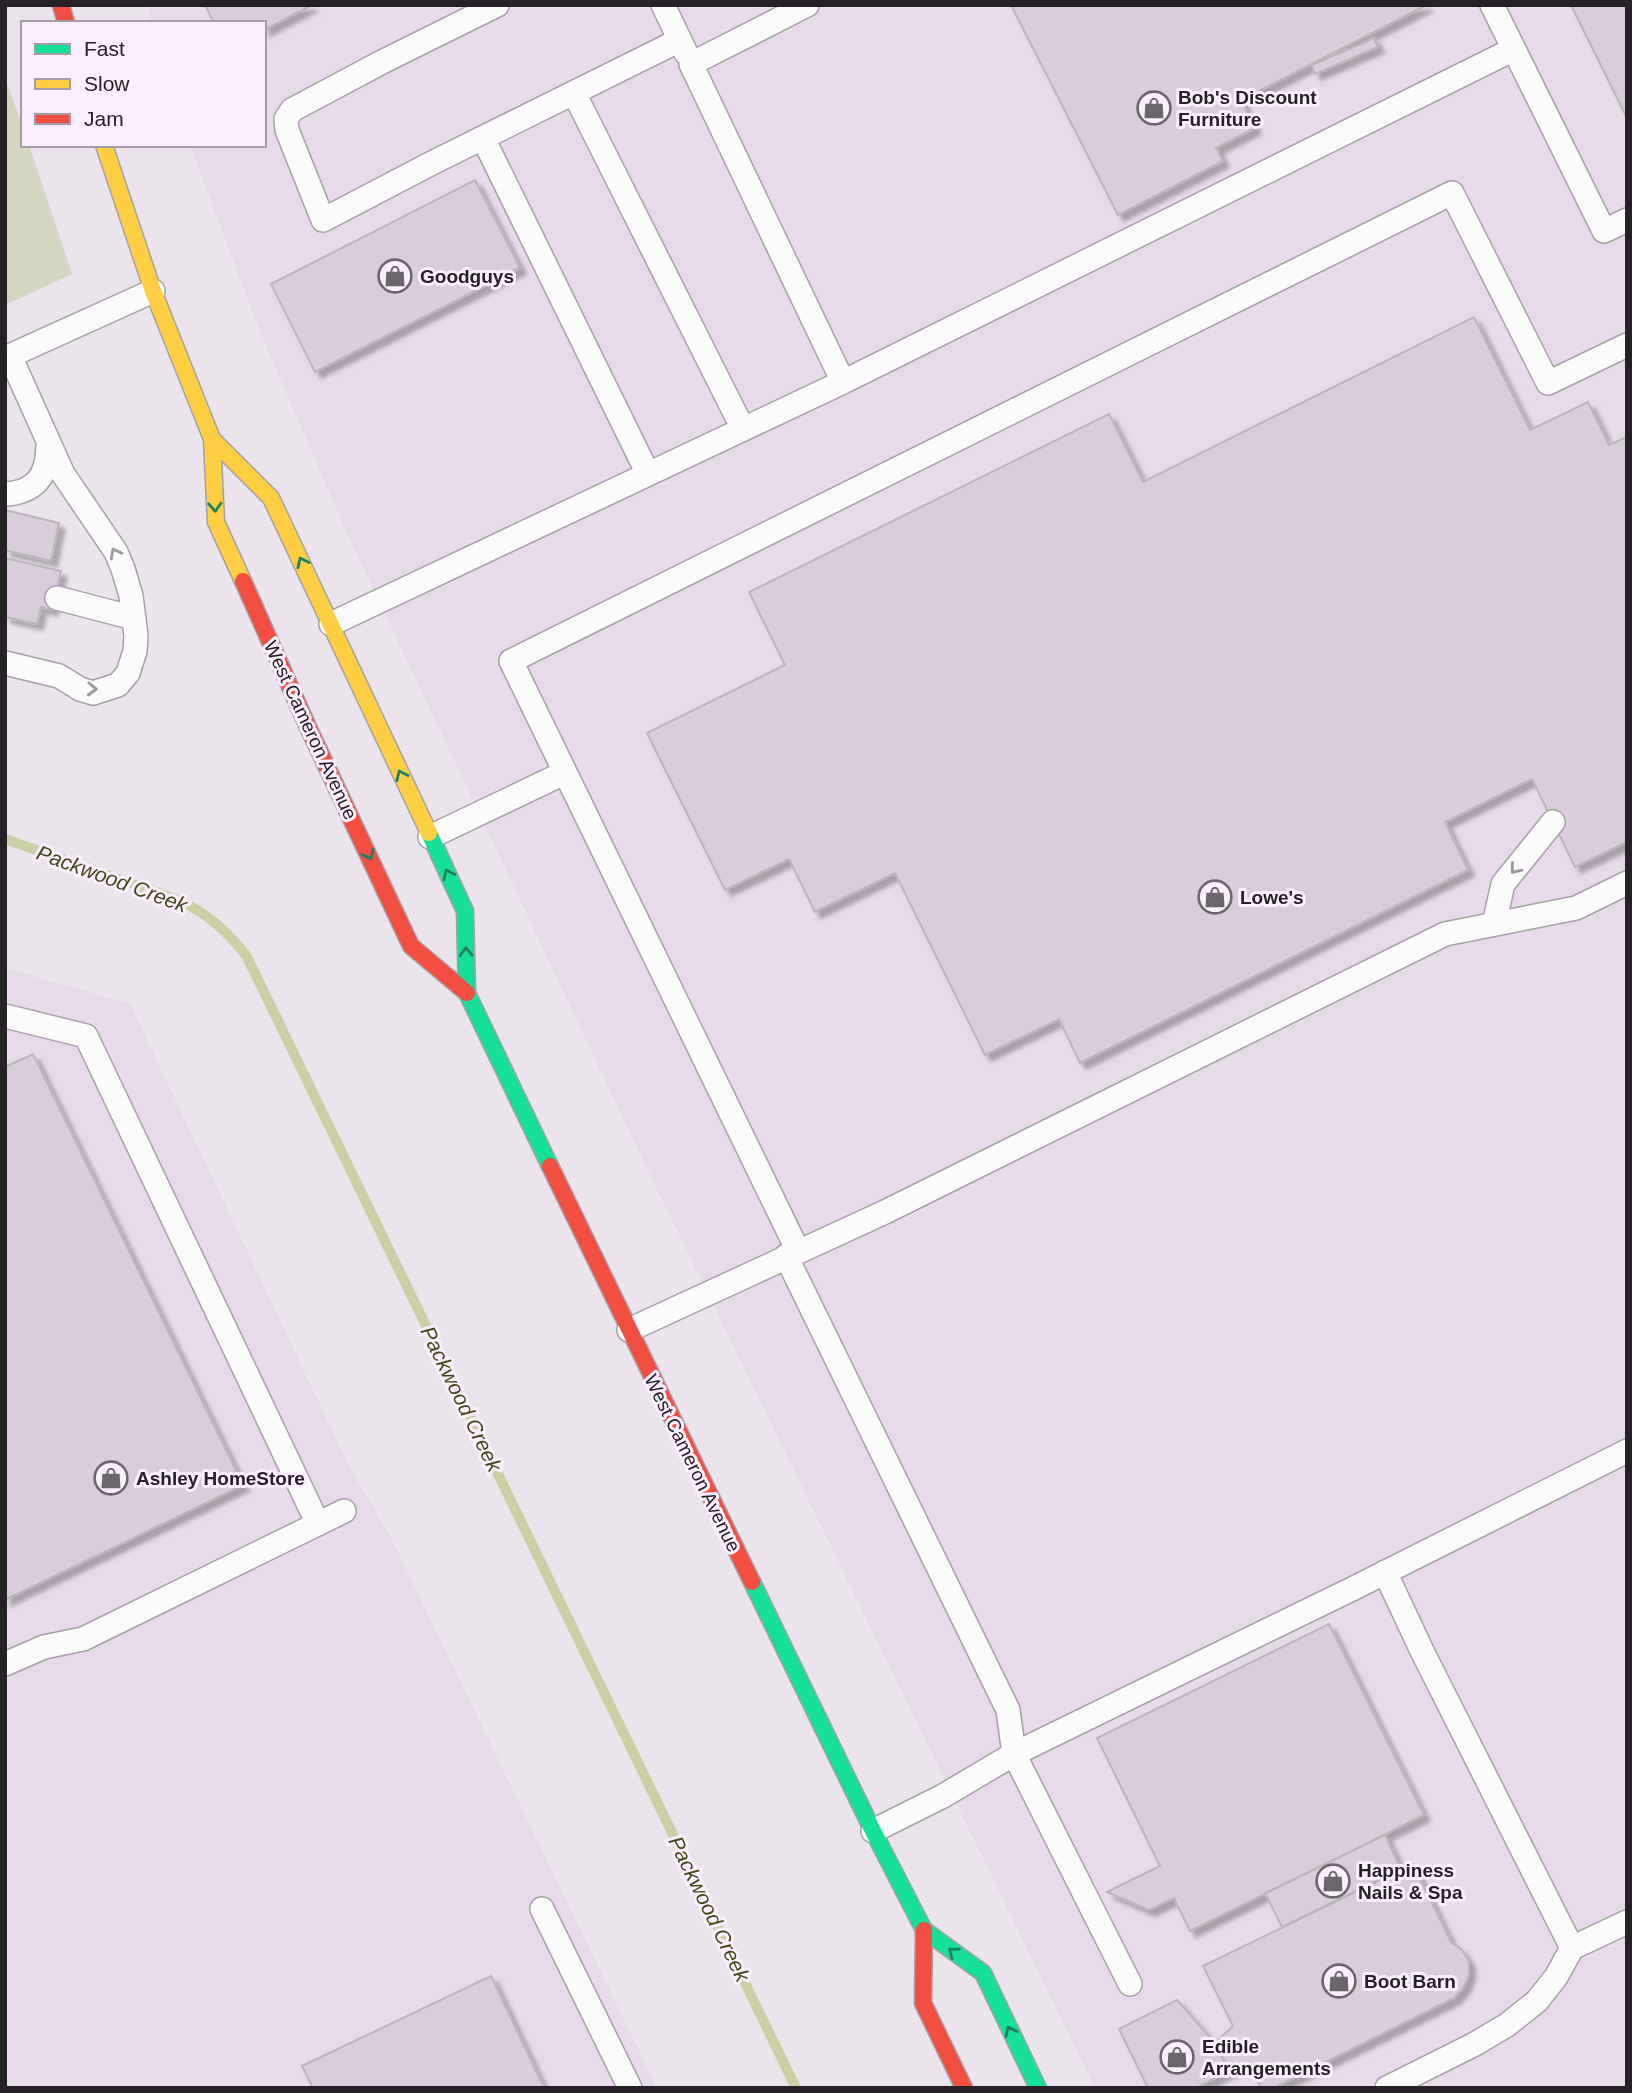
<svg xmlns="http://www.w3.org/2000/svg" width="1632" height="2093" font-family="Helvetica,sans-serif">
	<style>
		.built { fill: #e7dae9 }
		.green { fill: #d5d6c2 }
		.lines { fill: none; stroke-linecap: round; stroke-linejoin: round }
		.stream { stroke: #cad0a3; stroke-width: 10 }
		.building { fill: #d9cddc; stroke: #bbb5bb; stroke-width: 2; filter: url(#shadow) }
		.lane-casing { stroke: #a6a1a7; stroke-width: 26 }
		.fast-casing { stroke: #a6a1a7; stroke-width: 19 }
		.slow-casing { stroke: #a6a1a7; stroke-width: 19 }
		.jam-casing { stroke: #a6a1a7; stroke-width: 19 }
		.lane { stroke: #fcfbfc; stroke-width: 23 }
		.fast { stroke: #16e098; stroke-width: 16 }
		.slow { stroke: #ffcf43; stroke-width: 16 }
		.jam { stroke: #f24e42; stroke-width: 16 }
		.oneway { stroke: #1e8060 }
		.oneway2 { stroke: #9c999c }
		.labels { text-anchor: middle; stroke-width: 6; stroke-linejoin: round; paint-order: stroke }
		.poi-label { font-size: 19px; font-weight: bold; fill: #262127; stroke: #fbeefd; text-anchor: start }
		.street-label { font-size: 19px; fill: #262127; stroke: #fbeefd }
		.water-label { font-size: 21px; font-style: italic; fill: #434a17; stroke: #fbeefd }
	</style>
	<defs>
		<filter id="shadow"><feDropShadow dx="6" dy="6" stdDeviation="2" flood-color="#0004"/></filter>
	</defs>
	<rect width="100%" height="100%" fill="#ebe4ec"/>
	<path class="built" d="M147,5H1627V2088H1095L648,1171L344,527L260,332L190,145H264V23H152Z
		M5,968L130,1004L348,1464L391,1538L657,2088H5Z"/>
	<path class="green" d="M5,77L23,128V145H29L72,274L5,305Z"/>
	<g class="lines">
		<path class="stream" d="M5,839L181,901C209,915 229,932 247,957L796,2088"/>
	</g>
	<path class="building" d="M205,5H312L264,30V23H214Z
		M1011,5H1427L1241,100L1255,128L1216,148L1223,161L1118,215Z
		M1571,5H1627V118Z
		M1374,38L1378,47L1315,74L1312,65Z
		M475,180L520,268L315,372L271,284Z
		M1474,317L1530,430L1588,402L1609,445L1627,437V842L1575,867L1532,779L1445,822L1468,870L1080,1063L1059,1019L985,1055L895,873L815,912L789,859L725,890L647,733L785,665L749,592L1109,414L1143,482Z
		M5,510L59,523L51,561L5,550Z
		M5,558L61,571L52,610L41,607L37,624L5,617Z
		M33,1054L243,1485L5,1600V1067Z
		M1329,1624L1424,1815L1190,1931L1174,1898L1149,1910L1107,1892L1160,1866L1097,1738Z
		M1385,1835L1401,1869L1282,1927L1265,1893Z
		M1413,1864L1451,1942L1462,1950L1469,1962V1974L1464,1987L1454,1998L1274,2088H1261L1249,2062L1229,2071L1215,2043L1233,2026L1203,1966Z
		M491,1976L544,2088H313L302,2066Z
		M1177,2000L1215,2043L1229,2071L1196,2088H1148L1119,2029Z"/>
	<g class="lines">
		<defs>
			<path id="lane" d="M497,5L382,62L292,110L286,119L287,130L323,220L432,163L680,40
				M663,5L686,53
				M1492,5L1604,231L1627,220
				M574,93L743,429
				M483,138L648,474
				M5,358L153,291
				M843,382L1514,49
				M5,494C12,494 16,493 22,491C44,483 48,464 48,443
				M57,598L134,618
				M331,624L843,382L691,64L807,5
				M5,663L59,676L80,689L93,693L118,685L128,673L135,651L136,636L131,596L123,569L116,552L63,474L10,356
				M430,837L564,773
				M1494,924L1503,884L1553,822
				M5,1016L86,1036L318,1524
				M798,1251L511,661L1452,193L1548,383L1627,345
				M786,1256L1008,1710L1014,1754L1130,1984
				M629,1330L885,1212L1445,934L1576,908L1627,883
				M1385,1572L1422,1651L1572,1948
				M5,1664L44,1647L83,1639L344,1511
				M873,1831L943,1796L1014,1754L1352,1589L1627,1451
				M542,1909L630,2088
				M1387,2088L1473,2045L1507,2025L1537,2001L1556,1977L1572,1948L1627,1922"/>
			<path id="fast" d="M429,833L465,911L467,993L550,1166
				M752,1582L873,1831L924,1930L983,1973L1038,2088"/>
			<path id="slow" d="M104,145L153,291L212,439L216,522L243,581
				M212,439L271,498L429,833"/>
			<path id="jam" d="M61,5L66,23
				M243,581L308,727L411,946L467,993
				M550,1166L752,1582
				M924,1930L923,2003L964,2088"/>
		</defs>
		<use href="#lane" class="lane-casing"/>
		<use href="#fast" class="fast-casing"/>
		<use href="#slow" class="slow-casing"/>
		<use href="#jam" class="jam-casing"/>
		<use href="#lane" class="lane"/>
		<use href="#fast" class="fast"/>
		<use href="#slow" class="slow"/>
		<use href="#jam" class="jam"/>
	</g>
	<defs><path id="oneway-chevron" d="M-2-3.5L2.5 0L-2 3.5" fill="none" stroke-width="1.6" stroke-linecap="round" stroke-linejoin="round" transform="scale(1.75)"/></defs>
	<g class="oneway">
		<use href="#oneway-chevron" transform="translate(215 507) rotate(87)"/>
		<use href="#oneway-chevron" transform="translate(302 562) rotate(-115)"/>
		<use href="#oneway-chevron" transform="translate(401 775) rotate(-115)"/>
		<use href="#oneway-chevron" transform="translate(369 855) rotate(65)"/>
		<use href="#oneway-chevron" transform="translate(448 874) rotate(-115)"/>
		<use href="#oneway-chevron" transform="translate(466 952) rotate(-92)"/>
		<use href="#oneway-chevron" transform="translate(953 1952) rotate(-144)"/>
		<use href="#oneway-chevron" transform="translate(1010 2031) rotate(-116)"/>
	</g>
	<g class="oneway2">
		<use href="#oneway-chevron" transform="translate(115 553) rotate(-118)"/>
		<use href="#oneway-chevron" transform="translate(92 689) rotate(2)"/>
		<use href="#oneway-chevron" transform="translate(1515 869) rotate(129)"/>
	</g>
	<defs>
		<symbol id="shop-ring" viewBox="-11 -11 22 22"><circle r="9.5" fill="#fbeefd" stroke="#6b656c" stroke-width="1.5"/><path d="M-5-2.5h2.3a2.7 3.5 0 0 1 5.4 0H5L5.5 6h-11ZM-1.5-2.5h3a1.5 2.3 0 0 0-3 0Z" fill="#6b656c"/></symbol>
	</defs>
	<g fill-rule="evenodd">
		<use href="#shop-ring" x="1135" y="89" width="38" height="38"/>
		<use href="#shop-ring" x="376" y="257" width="38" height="38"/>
		<use href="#shop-ring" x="1196" y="878" width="38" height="38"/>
		<use href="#shop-ring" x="92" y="1459" width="38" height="38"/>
		<use href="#shop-ring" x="1314" y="1862" width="38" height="38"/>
		<use href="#shop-ring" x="1320" y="1962" width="38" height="38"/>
		<use href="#shop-ring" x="1158" y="2038" width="38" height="38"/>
	</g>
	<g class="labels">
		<g class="poi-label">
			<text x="1178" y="104">Bob's Discount<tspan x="1178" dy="22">Furniture</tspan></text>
			<text x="420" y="283">Goodguys</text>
			<text x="1240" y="904">Lowe's</text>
			<text x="136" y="1485">Ashley HomeStore</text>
			<text x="1358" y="1877">Happiness<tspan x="1358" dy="22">Nails &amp; Spa</tspan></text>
			<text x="1364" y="1988">Boot Barn</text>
			<text x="1202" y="2053">Edible<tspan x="1202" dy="22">Arrangements</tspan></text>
		</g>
		<g class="street-label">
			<text transform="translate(311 730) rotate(65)" y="7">West Cameron Avenue</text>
			<text transform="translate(693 1463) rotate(64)" y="7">West Cameron Avenue</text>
		</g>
		<g class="water-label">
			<text transform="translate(112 879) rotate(20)" y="7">Packwood Creek</text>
			<text transform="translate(461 1399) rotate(64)" y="7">Packwood Creek</text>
			<text transform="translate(709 1909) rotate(64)" y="7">Packwood Creek</text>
		</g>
	</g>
	<rect width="1632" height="2093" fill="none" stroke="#262127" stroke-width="14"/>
	<rect x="21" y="21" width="245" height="126" fill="#fbeefd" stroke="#a69ca7" stroke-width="2"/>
	<rect x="35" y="44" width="35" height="10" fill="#16e098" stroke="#a69ca7" stroke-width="2"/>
	<text x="84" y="56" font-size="21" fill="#262127">Fast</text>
	<rect x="35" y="79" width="35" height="10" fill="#ffcf43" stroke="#a69ca7" stroke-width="2"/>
	<text x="84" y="91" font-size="21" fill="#262127">Slow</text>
	<rect x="35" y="114" width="35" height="10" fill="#f24e42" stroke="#a69ca7" stroke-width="2"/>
	<text x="84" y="126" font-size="21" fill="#262127">Jam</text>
</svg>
